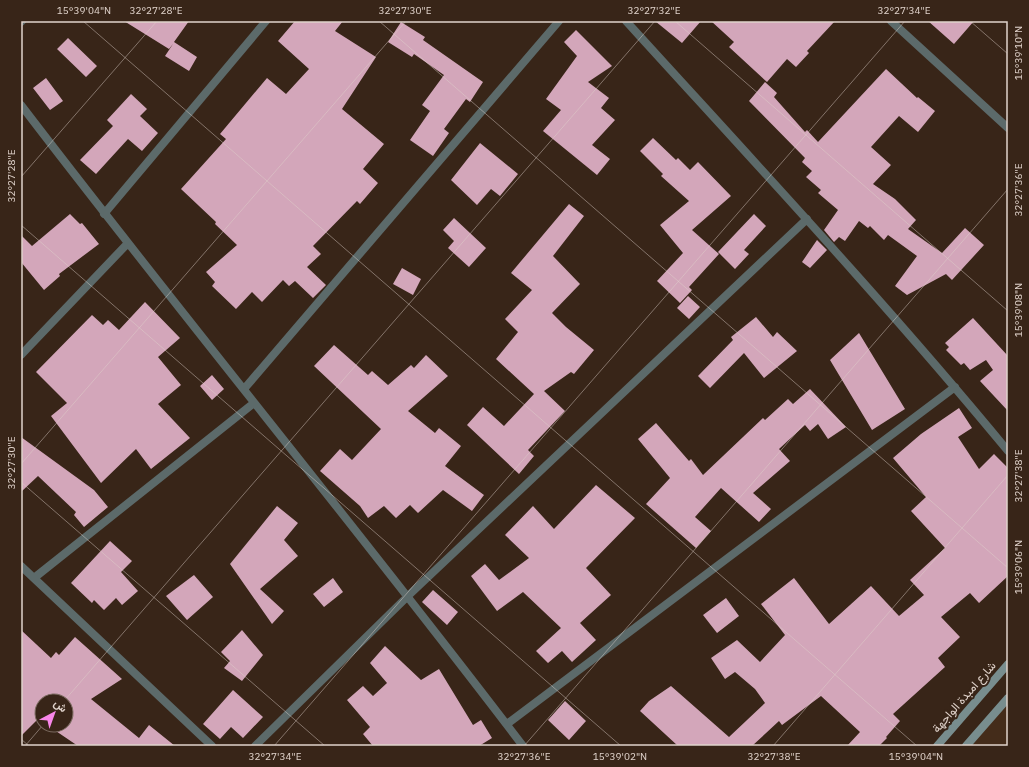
<svg xmlns="http://www.w3.org/2000/svg" width="1029" height="767" font-family="'IBM Plex Sans',Vazirmatn,sans-serif">
	<style>
		.built { fill: #442c1a }
		.building { fill: #d3a6ba }
		.lines { fill: none; stroke-linecap: round; stroke-linejoin: round }
		.minor { stroke: #5c6a6a; stroke-width: 8 }
		.secondary { stroke: #788d8e; stroke-width: 8 }
		.ticks { fill: none; stroke: #e0d3cb; stroke-width: 1; stroke-opacity: 0.45 }
		.labels { text-anchor: middle; stroke-width: 4; stroke-linejoin: round; paint-order: stroke }
		.street-label { font-size: 12px; fill: #e0d3cb; stroke: #382518 }
		.neatline { fill: none; stroke: #e0d3cb; stroke-width: 1.5 }
		.ticks-label { font-size: 10px; text-anchor: middle; fill: #e0d3cb }
	</style>
	<rect width="100%" height="100%" fill="#382518"/>
	<path class="built" d="M1008,700V746H967Z"/>
	<path class="building" d="M124,21H189L174,42L197,57L189,71L165,56L173,44L169,49Z
		M295,21H343L335,31L376,57L342,109L384,144L363,169L378,183L360,204L357,201L313,246L321,254L307,267L326,285L313,298L295,281L289,286L283,280L262,302L252,292L236,309L212,286L215,282L206,272L237,245L215,224L216,222L181,189L226,139L220,134L267,78L286,94L309,69L278,41Z
		M655,21H701L682,43Z
		M711,21H835L807,51L809,53L796,67L787,59L767,82L729,47L734,42Z
		M928,21H974L954,44Z
		M401,22L425,37L423,40L483,82L470,102L466,99L444,129L449,133L433,156L410,140L430,111L422,105L444,75L414,54L412,57L388,42Z
		M576,30L612,66L588,82L609,98L601,108L615,120L592,145L610,159L597,175L543,131L561,110L546,99L577,56L564,42Z
		M68,38L97,66L86,77L57,49Z
		M886,69L917,98L918,97L935,111L918,132L899,116L871,147L891,165L873,184L895,199L916,220L908,229L942,253L965,228L984,245L952,280L946,274L907,295L895,286L917,256L888,235L884,240L870,226L868,228L859,221L845,241L839,237L834,242L824,230L838,210L818,193L821,190L806,177L812,171L802,162L805,158L749,101L765,82L777,93L774,97L805,132L807,130L818,142Z
		M46,78L63,101L50,110L33,88Z
		M131,94L147,109L140,116L158,133L142,151L128,139L96,174L80,160L113,126L107,120Z
		M653,138L676,160L678,158L690,170L698,162L731,196L692,230L719,254L689,287L692,290L680,303L657,281L683,253L660,225L689,201L661,176L663,174L640,151Z
		M480,143L518,174L500,196L491,189L477,205L451,180Z
		M569,204L584,216L553,256L580,284L552,313L566,327L594,350L574,374L571,372L544,391L565,411L528,450L534,456L519,474L467,425L483,407L504,426L534,394L496,359L518,332L505,319L532,290L511,273Z
		M70,214L80,224L82,223L99,244L59,274L60,276L44,290L21,262V235L32,246Z
		M754,214L766,226L744,250L749,254L735,269L718,252Z
		M454,218L486,248L469,267L448,248L454,241L443,230Z
		M817,240L827,250L810,268L802,262Z
		M402,268L421,279L413,295L393,284Z
		M688,296L700,307L689,319L677,308Z
		M145,302L180,338L158,357L181,385L158,404L190,438L151,469L136,449L101,483L51,416L67,403L36,372L92,315L103,325L108,320L119,330Z
		M756,317L773,337L777,332L797,351L764,378L744,353L710,388L698,376L733,340L731,337Z
		M973,318L1008,356V411L980,381L993,370L986,360L970,370L964,363L961,365L946,350L949,347L945,343Z
		M859,333L905,409L872,430L830,360Z
		M334,345L368,375L372,371L388,385L411,365L414,368L426,355L448,376L408,411L435,433L439,428L461,446L445,466L484,495L472,511L443,490L418,513L410,505L396,518L384,506L368,518L360,506L320,471L340,449L352,460L381,429L314,366Z
		M212,375L224,389L212,400L200,386Z
		M810,389L846,427L828,439L818,424L810,431L805,425L779,449L790,461L753,493L771,509L759,522L721,488L695,517L711,531L696,548L646,504L670,478L638,439L656,423L689,461L691,459L703,475L763,418L765,420L788,399L793,404Z
		M959,408L972,428L958,437L979,469L994,454L1008,468V576L979,603L970,593L941,617L960,637L938,658L945,667L893,714L900,721L886,737L887,738L879,746H847L860,732L821,696L782,725L779,721L752,746H678L640,711L649,701L671,686L729,737L765,703L755,689L735,672L725,679L711,658L737,640L760,662L785,635L761,604L794,578L829,624L871,586L899,616L924,595L910,580L945,548L911,511L926,497L893,458L921,434Z
		M21,437L94,490L108,507L84,527L74,515L76,512L38,476L21,492Z
		M596,485L635,518L586,568L611,595L580,623L596,640L572,662L562,651L548,663L536,651L561,628L523,592L497,611L471,576L485,564L499,580L529,558L505,535L533,506L554,529Z
		M277,506L298,523L284,540L298,556L260,589L284,611L272,624L230,564Z
		M110,541L132,561L121,572L138,591L122,605L116,598L104,610L94,600L92,603L71,583Z
		M194,575L213,597L187,620L166,596Z
		M333,578L343,592L324,607L313,594Z
		M433,590L458,612L447,625L422,602Z
		M726,598L739,616L717,633L703,615Z
		M21,630L51,658L56,652L59,655L75,637L122,679L91,699L139,738L149,725L175,746H78L47,725H66V701H42V721L38,719L21,736Z
		M242,630L263,655L242,681L224,668L230,661L221,652Z
		M385,646L421,680L439,669L473,725L481,720L492,738L479,746H373L363,734L370,727L347,700L363,686L373,696L387,683L370,663Z
		M233,690L263,717L243,738L231,727L220,739L203,724Z
		M565,701L586,721L569,740L548,720Z"/>
	<g class="lines">
		<path class="minor" d="M626,21C755,163 886,303 1008,451
			M891,21L1008,128
			M21,22L22,21
			M21,105C186,321 359,530 523,746
			M104,214L266,21
			M21,355L128,243
			M244,389L559,21
			M21,566L212,746
			M34,578L254,403
			M507,724L955,387
			M255,746L409,595L807,219"/>
		<path class="secondary" d="M937,746L1008,664
			M966,746L1008,698"/>
	</g>
	<path class="ticks" d="M83,21L917,746M379,21L1008,568M675,21L1008,311M970,21L1008,54M21,177L157,21M21,225L621,746M21,464L406,21M21,482L325,746M64,701L655,21M21,739L29,746M25,746L43,725M274,746L905,21M524,746L1008,189M773,746L1008,475"/>
	<g class="labels">
		<g class="street-label">
			<text transform="translate(964 697) rotate(-49)" y="4">شارع امبدة الواجهة</text>
		</g>
	</g>
	<rect width="1029" height="767" fill="none" stroke="#382518" stroke-width="44"/>
	<g transform="translate(54 713) rotate(41)"><circle r="19" fill="#382518" stroke="#7b6b60"/>
	<path d="M0-3L7 15L0 10L-7 15Z" fill="#f987e9"/>
	<text y="-6" font-size="11" font-weight="bold" text-anchor="middle" fill="#e0d3cb">ش</text>
	</g>
	<rect x="22" y="22" width="985" height="723" class="neatline"/>
	<g class="ticks-label">
		<text x="84" y="14">15°39'04"N</text>
		<text x="156" y="14">32°27'28"E</text>
		<text x="405" y="14">32°27'30"E</text>
		<text x="654" y="14">32°27'32"E</text>
		<text x="904" y="14">32°27'34"E</text>
		<text transform="translate(1018 53) rotate(-90)" y="4">15°39'10"N</text>
		<text transform="translate(11 176) rotate(-90)" y="4">32°27'28"E</text>
		<text transform="translate(1018 190) rotate(-90)" y="4">32°27'36"E</text>
		<text transform="translate(1018 310) rotate(-90)" y="4">15°39'08"N</text>
		<text transform="translate(11 463) rotate(-90)" y="4">32°27'30"E</text>
		<text transform="translate(1018 476) rotate(-90)" y="4">32°27'38"E</text>
		<text transform="translate(1018 567) rotate(-90)" y="4">15°39'06"N</text>
		<text x="275" y="760">32°27'34"E</text>
		<text x="524" y="760">32°27'36"E</text>
		<text x="620" y="760">15°39'02"N</text>
		<text x="774" y="760">32°27'38"E</text>
		<text x="916" y="760">15°39'04"N</text>
	</g>
</svg>
